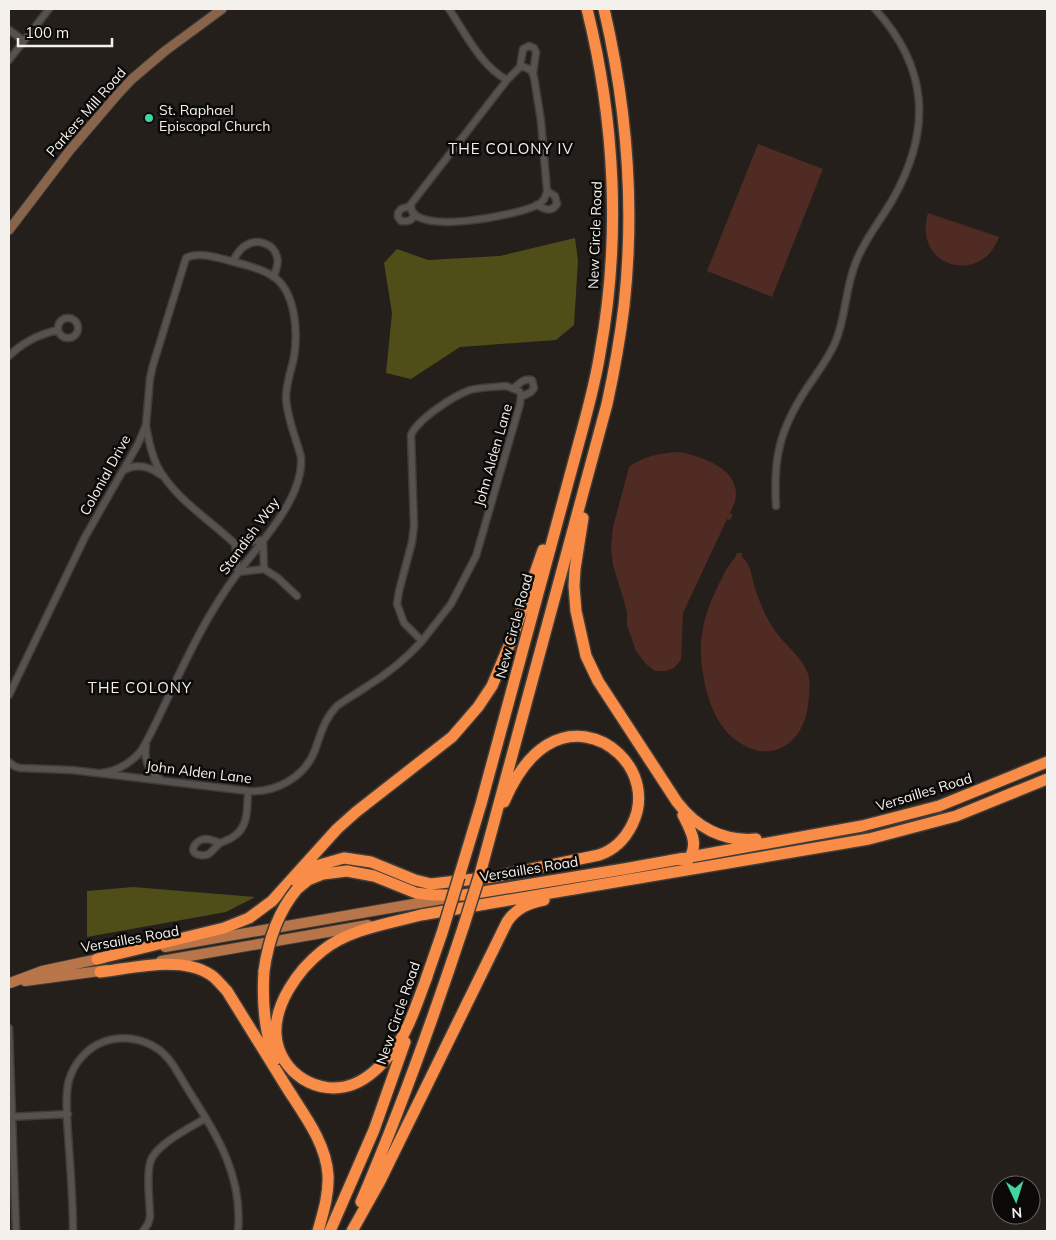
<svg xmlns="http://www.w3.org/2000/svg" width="1056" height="1240" font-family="Mulish,sans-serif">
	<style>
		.green { fill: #4f2b23 }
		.water { fill: #4f4e19 }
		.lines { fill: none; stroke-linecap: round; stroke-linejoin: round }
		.street-casing { stroke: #403c39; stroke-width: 9 }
		.secondary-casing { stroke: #403c39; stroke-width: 11 }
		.primary-casing { stroke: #403c39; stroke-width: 12 }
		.highway-casing { stroke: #403c39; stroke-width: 14 }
		.street { stroke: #57524d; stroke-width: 6 }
		.secondary { stroke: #88644b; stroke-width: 9 }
		.primary { stroke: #b87549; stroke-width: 10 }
		.highway { stroke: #f98d47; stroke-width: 11 }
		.highway-bridge-casing { stroke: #403c39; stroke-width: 14; stroke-linecap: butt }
		.highway-bridge { stroke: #f98d47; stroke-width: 11 }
		.poi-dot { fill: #41d4a1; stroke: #0b0a08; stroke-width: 2 }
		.labels { text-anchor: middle; stroke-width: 5; stroke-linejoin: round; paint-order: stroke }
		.poi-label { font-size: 14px; fill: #f4f1ed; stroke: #0b0a08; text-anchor: start }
		.street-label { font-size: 14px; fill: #f4f1ed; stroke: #0b0a08 }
		.neighbourhood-label { font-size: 15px; letter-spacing: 1px; fill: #f4f1ed; stroke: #0b0a08 }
	</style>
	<rect width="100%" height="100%" fill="#241f1b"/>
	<path class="green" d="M758,144L823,169L772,297L707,271Z
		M928,213L999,237C982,286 912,268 928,213Z
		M679,452C700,456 736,467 736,494C736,501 733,507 730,513L733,515L730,520L727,519L683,613L681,660L674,668L666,671H655L646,664L636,651L627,625V613L624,601L613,565L611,546L613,527L629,467C643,456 661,453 679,452Z
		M737,553H742V557C752,565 751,577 755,588C759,601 766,618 774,629C784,645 802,656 808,674C811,684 809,695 808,705C803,747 767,767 732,737C711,719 702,681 701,654C700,621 712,597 727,568C730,563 736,558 737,553Z"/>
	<path class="water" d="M575,238L578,261L574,325L556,340L460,347L411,379L386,373L392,313L384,263L397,249L428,260L500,256Z
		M133,887L255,897L226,912L87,937V891Z"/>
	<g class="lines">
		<defs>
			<path id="street" d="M449,9C466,34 480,65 507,80
				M9,30L24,41
				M9,60L49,9
				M520,67H524L531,70L534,77L541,121L547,191C546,197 544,201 539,204C522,215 406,238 411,204L507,80Z
				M520,67L523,49L529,46L534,48L536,52L533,74
				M536,205C545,209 551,213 557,204L555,196L547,191
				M410,206L401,209L398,213V217L401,221C408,222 411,221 415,215
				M233,261C236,256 239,249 245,246C256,238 274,243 277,257C279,264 276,271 273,277
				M58 328a10 10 0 1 1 20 0a10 10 0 1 1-20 0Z
				M9,356C22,343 40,334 58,330
				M506,386L519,391L521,395L520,404L476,556L451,604L422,641L404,623L397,604L399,591L412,542L414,526L411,435C418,419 453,396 470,390C482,387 494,387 506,386Z
				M514,388C520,383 524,378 532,380L534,388L531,392L521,397
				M146,426C149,442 153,463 164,477C182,503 212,522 235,544
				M124,470C137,463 149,466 161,475
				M776,506C773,457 780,429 807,388C817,373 828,359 835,343C846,318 845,288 856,262C865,238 882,219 894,197C932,128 928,67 875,9
				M264,569L263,540L235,544L238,572L264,569L278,578L297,596
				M9,695L85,537L138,444L146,425L150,378L153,365L186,258C199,251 219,258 234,262C247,265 261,269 273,276C296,292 298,332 294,357C291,371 286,384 286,398C287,418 296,438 301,457C304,498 260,543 237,574C210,610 191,649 172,689C162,710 153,731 141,751C130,764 118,771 101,773
				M146,746C143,760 150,772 161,780
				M9,762L14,766L20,768L72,770L248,791C276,793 305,777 315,750C321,734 324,719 337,706C346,699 356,694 366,687C387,674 405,660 422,641
				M220,843C215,841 210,839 205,839C195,840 187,853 200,855C210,857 213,849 219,844C223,841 229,840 233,837C249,827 247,808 248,791
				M9,1028L16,1231
				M9,1117L68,1114
				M73,1231C73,1203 71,1176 69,1148C68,1130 64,1097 69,1080C74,1063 87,1048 103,1042C121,1035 142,1038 158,1049C171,1058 179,1075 187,1088C216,1134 243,1174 238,1231
				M143,1231L148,1224L150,1217C150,1200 146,1180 150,1163C154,1145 191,1127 206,1118"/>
			<path id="secondary" d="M9,230L70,150L117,95L132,79L165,51L222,9"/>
			<path id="primary" d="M165,947L448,898
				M161,961L368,925
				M25,981L107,970
				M10,983L42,971L103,958"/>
			<path id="highway" d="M583,518L575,569L574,586L576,611L586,656L598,681L677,802C696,827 723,842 756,839
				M683,815C691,831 700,845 687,862
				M480,874L607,404C614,372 620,339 624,306C635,206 627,107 604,9
				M459,877L481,804L582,431C589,405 596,379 600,353C621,239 615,121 587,9
				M301,878L316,866L344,858L371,862L415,880L431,884L493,877L599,855C614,850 625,839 632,825C659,772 598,714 547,745C526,758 513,781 504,802
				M297,889L308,880L323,874L347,871L374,876L416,893L432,895H464L624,869L862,826L939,806L1047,762
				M97,959L224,928L249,918L272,901L337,829L356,812L452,737L478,707L492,686L513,636L543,550
				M264,971C262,1001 264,1031 275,1060
				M100,972C133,968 182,955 211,975C217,979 222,986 227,991C246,1022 265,1052 284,1083C301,1111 326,1141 328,1175C329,1195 323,1213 318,1231
				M427,977C417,1002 409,1031 392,1052C382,1065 369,1078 354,1084C319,1098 279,1073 276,1035C274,1004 298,970 322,951C349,929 388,924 421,915L869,839L956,816L1047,779
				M425,982L442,933
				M361,1202C400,1111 433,1019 464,925
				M330,1231L374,1130L405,1042
				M352,1231L380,1181L507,922C516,908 529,903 544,900"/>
		</defs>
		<use href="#street" class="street-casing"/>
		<use href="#secondary" class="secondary-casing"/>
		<use href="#primary" class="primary-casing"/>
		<use href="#highway" class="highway-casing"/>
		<use href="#street" class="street"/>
		<use href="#secondary" class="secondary"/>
		<use href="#primary" class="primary"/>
		<use href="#highway" class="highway"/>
		<defs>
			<path id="highway-bridge" d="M464,925L480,874
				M442,933L459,877
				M264,971C268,942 278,912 297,889"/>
		</defs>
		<use href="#highway-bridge" class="highway-bridge-casing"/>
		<use href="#highway-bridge" class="highway-bridge"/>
	</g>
	<circle class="poi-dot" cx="149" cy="118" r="5"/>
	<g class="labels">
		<g class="poi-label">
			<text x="159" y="115">St. Raphael<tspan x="159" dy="16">Episcopal Church</tspan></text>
		</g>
		<g class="street-label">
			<text transform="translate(86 112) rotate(-49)" y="5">Parkers Mill Road</text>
			<text transform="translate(595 235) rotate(-88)" y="5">New Circle Road</text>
			<text transform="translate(493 455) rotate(-74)" y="5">John Alden Lane</text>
			<text transform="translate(105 475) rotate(-61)" y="5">Colonial Drive</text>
			<text transform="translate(249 536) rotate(-54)" y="5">Standish Way</text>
			<text transform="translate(514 626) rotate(-75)" y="5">New Circle Road</text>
			<text transform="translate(199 772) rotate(7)" y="5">John Alden Lane</text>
			<text transform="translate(924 792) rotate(-17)" y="5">Versailles Road</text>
			<text transform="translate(529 869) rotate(-9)" y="5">Versailles Road</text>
			<text transform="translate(130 939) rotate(-10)" y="5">Versailles Road</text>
			<text transform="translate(398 1013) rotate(-71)" y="5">New Circle Road</text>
		</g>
		<g class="neighbourhood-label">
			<text x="511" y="154">THE COLONY IV</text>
			<text x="140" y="693">THE COLONY</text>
		</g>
	</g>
	<rect width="1056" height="1240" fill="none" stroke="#f4f1ed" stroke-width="20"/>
	<g transform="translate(1016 1200) rotate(176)"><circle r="24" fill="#0b0a08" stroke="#686664"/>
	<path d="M0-4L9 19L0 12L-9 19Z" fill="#41d4a1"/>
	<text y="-8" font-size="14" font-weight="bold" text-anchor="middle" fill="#f4f1ed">N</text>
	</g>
	<path d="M18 38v8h94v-8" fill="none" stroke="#f4f1ed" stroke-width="2.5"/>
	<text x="25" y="38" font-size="15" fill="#f4f1ed" stroke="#0b0a08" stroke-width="4" paint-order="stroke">100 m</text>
</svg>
